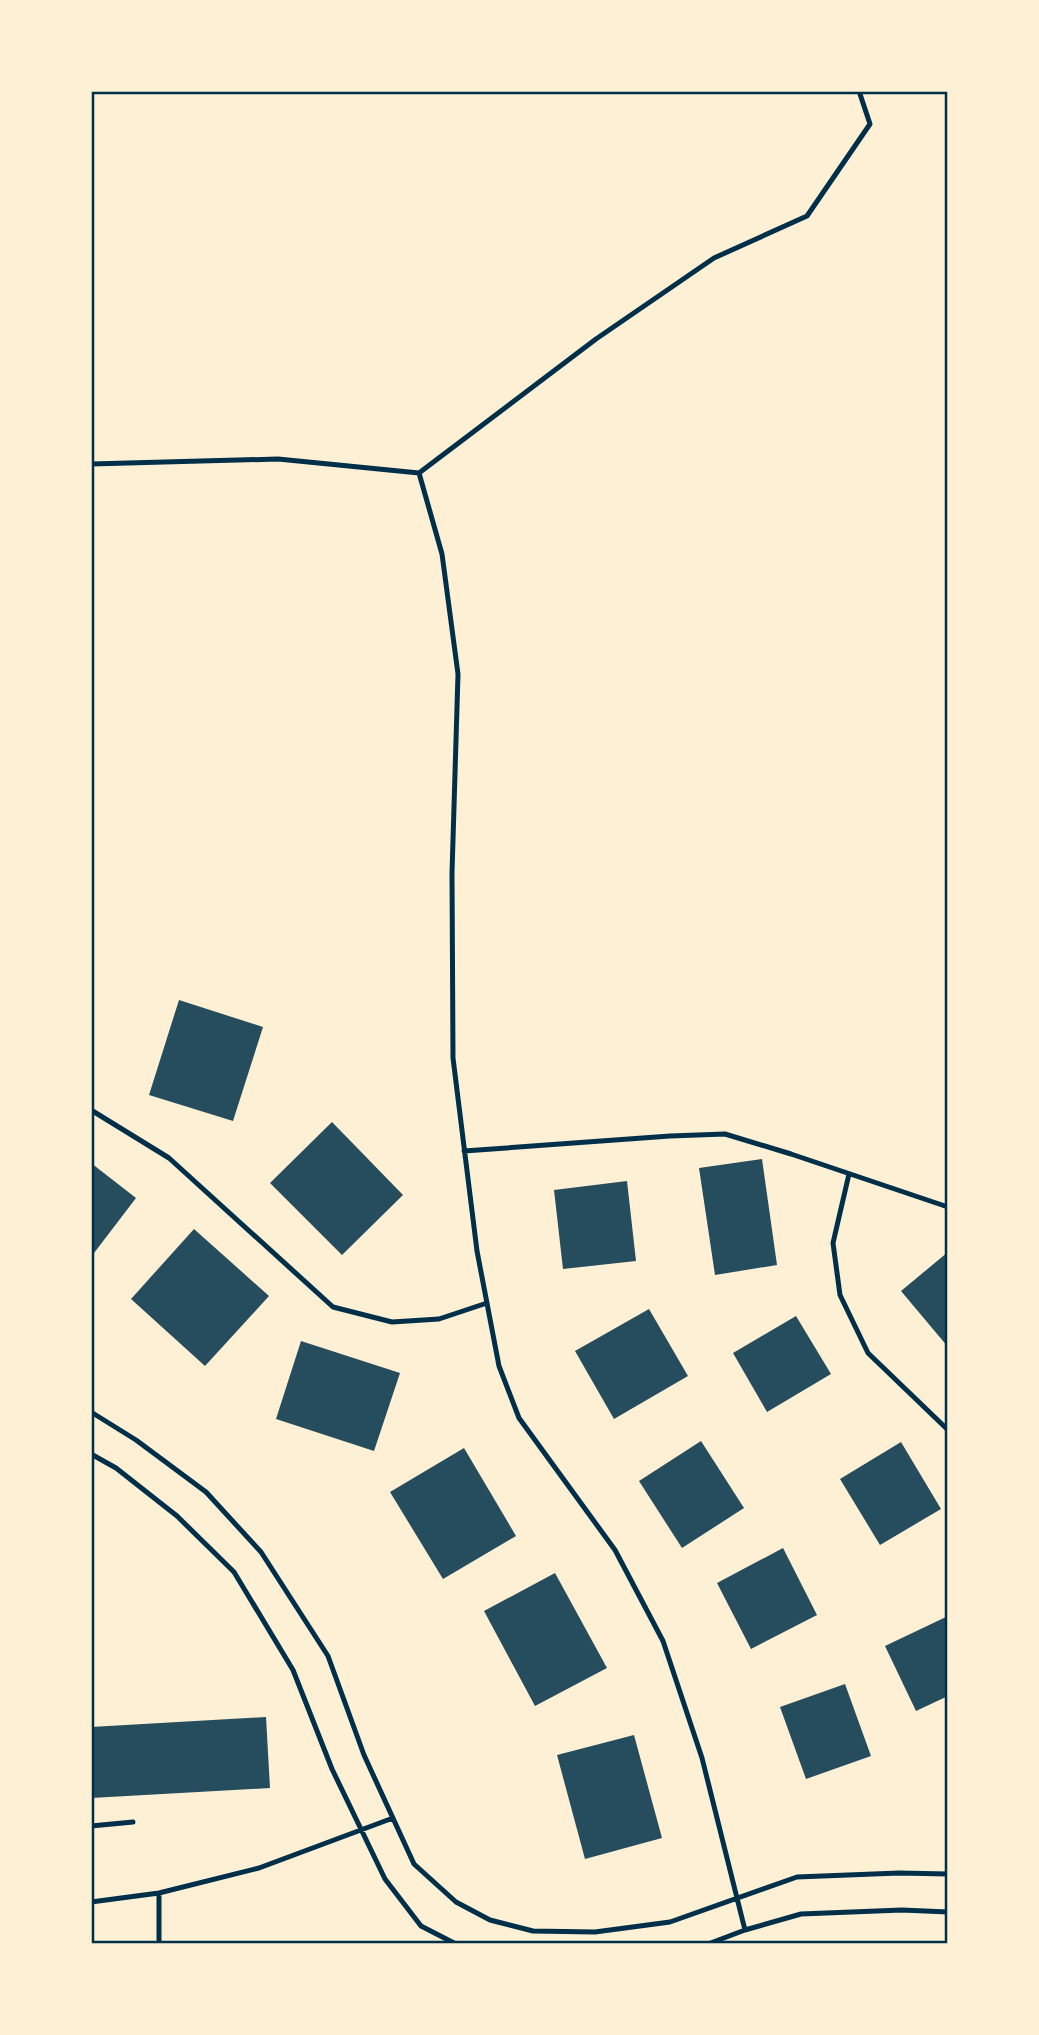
<svg xmlns="http://www.w3.org/2000/svg" width="1039" height="2035" font-family="'Space Grotesk',sans-serif">
	<style>
		.building { fill: #264d5e }
		.lines { fill: none; stroke-linecap: round; stroke-linejoin: round }
		.service { stroke: #003049; stroke-width: 5 }
		.neatline { fill: none; stroke: #003049; stroke-width: 2.5 }
	</style>
	<rect width="100%" height="100%" fill="#fdf0d5"/>
	<path class="building" d="M179,1000L263,1027L233,1121L149,1095Z
		M332,1122L403,1195L342,1255L270,1183Z
		M762,1159L777,1265L715,1275L699,1168Z
		M91,1163L136,1198L91,1257Z
		M627,1181L636,1261L563,1269L554,1190Z
		M194,1229L269,1296L205,1366L131,1299Z
		M948,1252V1347L901,1291Z
		M649,1309L688,1376L614,1419L575,1351Z
		M796,1316L831,1374L767,1412L733,1353Z
		M301,1341L400,1373L374,1451L276,1419Z
		M701,1441L744,1508L682,1548L639,1481Z
		M901,1442L941,1509L880,1545L840,1479Z
		M464,1448L516,1536L443,1579L390,1492Z
		M783,1548L817,1615L751,1649L717,1583Z
		M555,1573L607,1668L535,1706L484,1611Z
		M948,1616V1696L916,1711L885,1646Z
		M845,1684L871,1756L806,1779L780,1707Z
		M266,1717L270,1788L91,1798V1727Z
		M634,1735L662,1838L585,1859L557,1755Z"/>
	<g class="lines">
		<path class="service" d="M91,464L278,459L419,473L596,339L714,258L807,216L870,124L859,91
			M419,473L442,554L458,674L452,873L453,1058L477,1251L499,1366L519,1418L615,1550L663,1641L702,1758L745,1930
			M91,1110L169,1158L333,1307L392,1322L439,1319L487,1303
			M464,1151L670,1136L725,1134L791,1154L948,1207
			M849,1174L833,1243L840,1295L868,1353L948,1430
			M91,1412L136,1440L206,1492L261,1552L328,1656L364,1755L414,1864L456,1902L490,1920L533,1931L595,1932L670,1922L797,1877L899,1873L948,1874
			M91,1454L116,1468L177,1516L234,1572L293,1670L332,1769L385,1879L421,1926L456,1944
			M91,1826L133,1822
			M91,1902L159,1893L259,1868L393,1818
			M159,1944V1893
			M708,1944L745,1930L801,1914L902,1910L948,1912"/>
	</g>
	<rect width="1039" height="2035" fill="none" stroke="#fdf0d5" stroke-width="186"/>
	<rect x="93" y="93" width="853" height="1849" class="neatline"/>
</svg>
